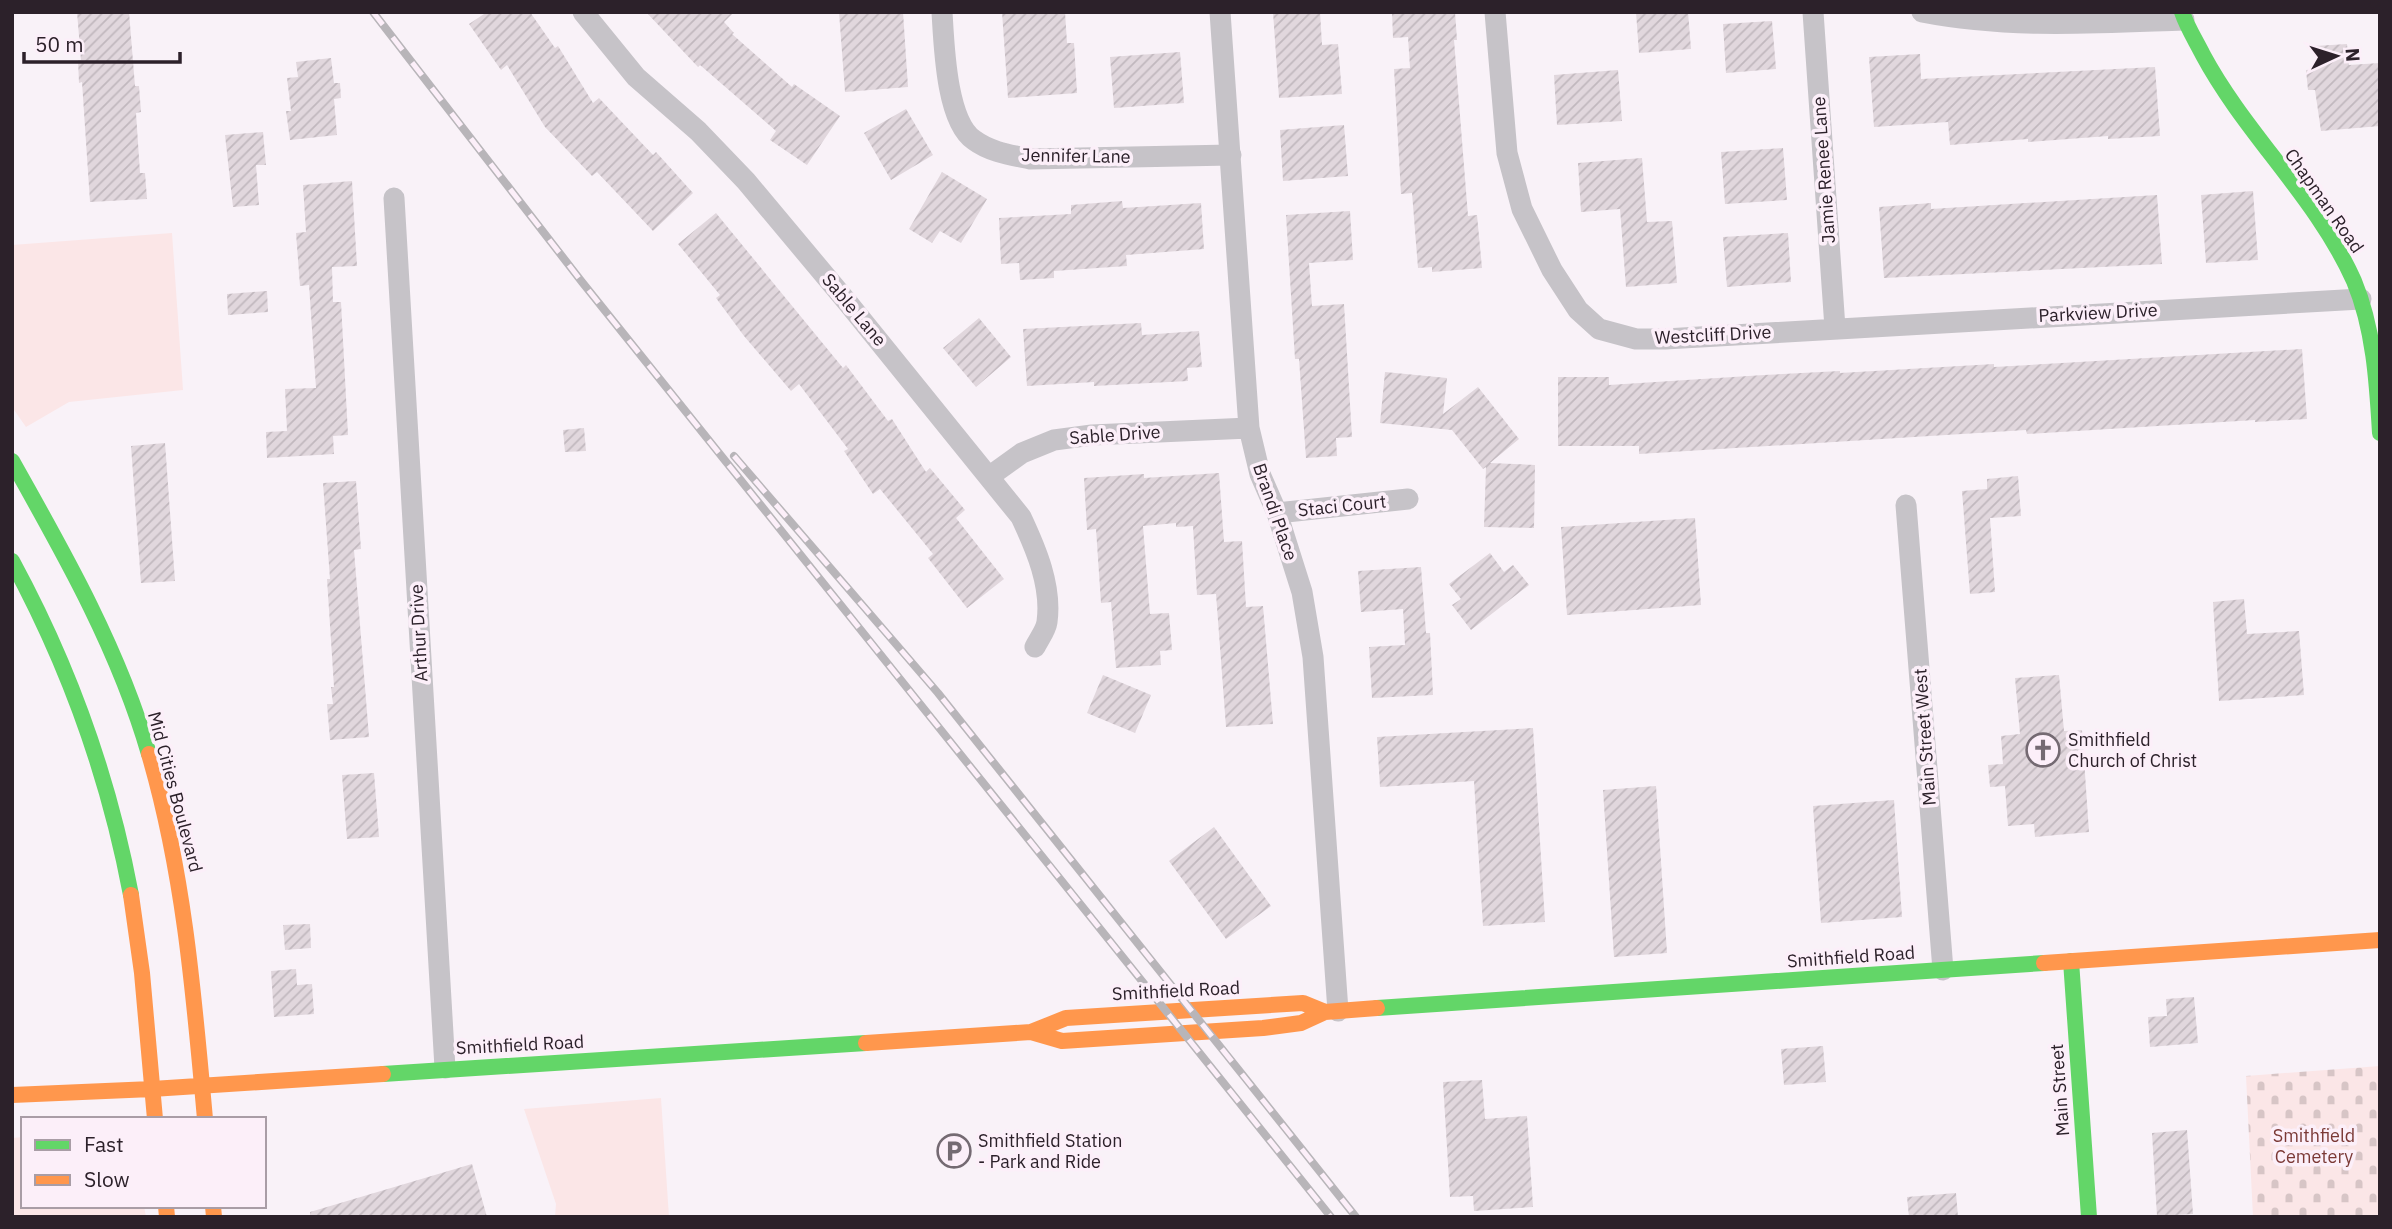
<svg xmlns="http://www.w3.org/2000/svg" width="2392" height="1229" font-family="'IBM Plex Sans',sans-serif">
	<style>
		.grass { fill: #fbe6e7 }
		.cemetery { fill: url(#cemetery-stones) }
		.building { fill: url(#building-hatch) }
		.lines { fill: none; stroke-linecap: round; stroke-linejoin: round }
		.street { stroke: #c6c3c8; stroke-width: 21 }
		.fast { stroke: #63d668; stroke-width: 16 }
		.slow { stroke: #ff974d; stroke-width: 16 }
		.rail-casing { stroke: #b8b5b9; stroke-width: 8 }
		.rail { stroke: #fceff9; stroke-width: 5; stroke-dasharray: 16; stroke-linecap: butt }
		.labels { text-anchor: middle; stroke-width: 7; stroke-linejoin: round; paint-order: stroke }
		.street-label { font-size: 18px; fill: #2c212a; stroke: #fceff9 }
		.poi-label { font-size: 18px; fill: #2c212a; stroke: #fceff9; text-anchor: start }
		.park-label { font-size: 18px; fill: #7b3936; stroke: #fceff9 }
	</style>
	<defs>
		<pattern id="cemetery-stones" width="16" height="16" patternUnits="userSpaceOnUse" patternTransform="scale(1.75)"><rect width="16" height="16" fill="#fbe6e7"/><path d="M2 7V4a2 2 0 0 1 4 0v3zM10 15v-3a2 2 0 0 1 4 0v3z" fill="#d7c5c6"/></pattern>
		<pattern id="building-hatch" width="6" height="6" patternUnits="userSpaceOnUse" patternTransform="scale(1.75)"><rect width="6" height="6" fill="#e1d7dd"/><path d="M-1 1l2-2M0 6l6-6M5 7l2-2" fill="none" stroke="#c1b8be"/></pattern>
	</defs>
	<rect width="100%" height="100%" fill="#f9f2f8"/>
	<path class="grass" d="M172,233L183,390L69,402L26,427L12,407V245Z
		M661,1098L669,1217H555L556,1204L524,1109Z
		M23,1137V1206H144L146,1217H12V1138Z"/>
	<path class="cemetery" d="M2380,1066V1217H2253L2246,1076Z"/>
	<path class="building" d="M77,12H129L135,86H139L141,112L136,113L140,173H145L147,199L90,202L82,82L79,83L78,60H81Z
		M487,12H530L555,48L558,46L593,103L599,98L653,155L656,152L693,193L653,231L597,172L592,176L545,127L507,65L501,70L469,24Z
		M646,12H734L724,22L734,33L732,34L792,87L794,84L840,116L807,165L770,140L776,131L700,65L698,67Z
		M839,12H903L908,87L845,92Z
		M1002,12H1065L1067,43H1074L1077,93L1008,98Z
		M1273,12H1320L1322,45L1338,44L1342,94L1279,98Z
		M1392,12H1455L1457,40H1454L1468,216L1477,215L1482,268L1432,272V267L1418,268L1412,193L1401,194L1394,69L1410,68L1408,37L1393,38Z
		M1636,12H1688L1691,49L1639,53Z
		M1772,21L1776,69L1726,73L1723,24Z
		M2347,44L2349,65L2380,63V126L2321,131L2315,90H2308L2306,70L2317,69L2315,46Z
		M1180,52L1184,103L1114,108L1110,57Z
		M1920,54L1921,79L2155,67L2160,136L2108,139V136L2028,142V139L1950,145L1948,122L1874,127L1869,57Z
		M331,58L334,83H340L341,98L334,99L337,135L290,140L286,111H291L287,78L298,77L296,62Z
		M1618,70L1622,121L1557,125L1554,75Z
		M906,109L933,155L891,180L864,133Z
		M1344,125L1348,176L1283,181L1280,130Z
		M263,132L266,165H256L259,205L233,207L225,135Z
		M1783,148L1787,200L1725,204L1721,152Z
		M1642,158L1647,222L1672,221L1677,283L1626,287L1620,209L1581,212L1578,163Z
		M942,172L987,199L961,243L940,231L932,243L909,229Z
		M352,181L357,266L332,267L333,302H341L348,435L333,436L334,454L267,458L266,432L287,431L285,389L316,388L309,285L300,286L296,233L306,232L303,185Z
		M2253,191L2258,260L2206,263L2201,195Z
		M2157,195L2162,264L1884,278L1879,207L1931,203V209Z
		M1122,201L1123,208L1201,203L1204,249L1126,255L1127,266L1054,271V278L1020,280L1019,263L1001,264L999,218L1071,214V205Z
		M1350,211L1353,260L1309,263L1312,306L1344,304L1352,437L1336,438L1337,456L1306,458L1299,359H1295L1286,215Z
		M716,213L843,368L846,365L888,421L892,419L926,472L930,468L965,510L956,518L1004,579L967,608L928,558L933,554L880,489L873,494L844,451L848,449L799,384L791,391L744,336L716,298L720,295L678,244Z
		M1788,233L1791,282L1727,287L1723,237Z
		M267,291L268,312L228,315L227,294Z
		M979,318L1011,357L976,387L943,348Z
		M1141,323L1142,335L1199,331L1202,367L1187,368L1188,381L1094,386V382L1027,386L1023,329Z
		M2302,349L2307,419L2255,422V420L2027,434L2026,430L1639,454V446H1558V377H1609V385L1764,375L1840,371V373L1994,364V367Z
		M1385,372L1447,378L1443,414L1478,387L1519,439L1490,463L1535,465L1534,528L1484,527L1486,467L1483,469L1452,430L1380,423Z
		M584,428L586,451L565,452L563,430Z
		M165,443L175,581L141,583L131,446Z
		M1219,473L1224,542L1242,541L1246,607L1263,606L1273,724L1226,727L1216,594L1197,595L1193,526L1176,527V523L1143,526L1150,614L1169,613L1172,650L1160,651L1161,665L1116,668L1111,602L1101,603L1096,529L1087,530L1084,478L1144,474V478Z
		M2018,476L2021,516L1990,518L1995,592L1970,594L1962,491L1987,489V479Z
		M356,481L361,549L354,550L369,737L330,740L327,704H333L331,687H334L327,579H330L323,483Z
		M1695,518L1701,605L1567,615L1561,527Z
		M1490,553L1504,572L1513,565L1529,585L1471,630L1452,605L1461,599L1449,584Z
		M1421,567L1426,633H1430L1433,695L1372,698L1369,647L1405,645L1403,609L1361,612L1358,571Z
		M2244,599L2247,634L2299,631L2304,695L2219,701L2213,602Z
		M1103,675L1151,695L1135,733L1087,713Z
		M2059,675L2064,731L2082,730L2089,832L2035,837L2034,824L2008,826L2005,786L1990,787L1988,765L2003,764L2001,736L2020,734L2015,678Z
		M1533,728L1545,922L1483,926L1474,781L1380,787L1377,737Z
		M374,773L379,837L347,839L342,775Z
		M1656,786L1667,953L1614,957L1603,790Z
		M1894,800L1902,917L1821,923L1813,806Z
		M1214,827L1271,906L1226,939L1169,861Z
		M310,924L311,948L285,950L283,925Z
		M296,969L297,985L312,984L314,1014L274,1017L271,971Z
		M2194,997L2198,1043L2150,1047L2148,1017L2167,1016L2166,999Z
		M1823,1046L1826,1082L1784,1085L1781,1049Z
		M1482,1080L1485,1119L1527,1116L1533,1207L1474,1211L1473,1196L1450,1197L1443,1082Z
		M2187,1130L2193,1214L2157,1216L2152,1133Z
		M472,1164L487,1217H310V1212Z
		M1956,1193L1958,1217H1909L1907,1197Z"/>
	<g class="lines">
		<path class="street" d="M583,12L636,77L698,131L746,181L848,303L1021,517C1036,549 1052,586 1047,622C1046,630 1039,639 1035,647
			M942,12C944,44 946,121 974,140C990,152 1011,155 1030,159L1231,155
			M1220,12L1249,428L1260,474L1277,513L1302,592L1313,657L1338,1011
			M1495,12L1507,153L1522,209L1552,270L1578,310L1599,329L1636,339H1665L2361,299
			M1813,12L1835,328
			M1922,12C2009,29 2097,23 2184,20
			M394,198L445,1068
			M990,476L1022,453L1054,440L1092,435L1249,428
			M1906,505L1943,970
			M1277,513L1408,499"/>
		<path class="fast" d="M2182,12C2187,27 2196,41 2203,55C2246,135 2317,198 2354,281C2374,329 2377,382 2380,433
			M12,461C65,555 119,650 149,754
			M12,561C69,666 109,778 131,895
			M2071,961L2089,1217
			M1377,1008L2044,963
			M383,1074L866,1043"/>
		<path class="slow" d="M149,754C184,873 194,996 205,1119
			M131,895L142,973L155,1119
			M2044,963L2380,940
			M1031,1032L1062,1041L1263,1028L1301,1023L1325,1012L1377,1008
			M866,1043L1031,1032L1066,1018L1303,1003L1325,1012
			M12,1095L152,1089L383,1074
			M166,1206L167,1217
			M213,1206L214,1217"/>
		<defs>
			<path id="rail" d="M373,12L582,282L1331,1217
				M734,456L938,693L1356,1217"/>
		</defs>
		<use href="#rail" class="rail-casing"/>
		<use href="#rail" class="rail"/>
	</g>
	<defs>
		<symbol id="church-ring" viewBox="-11 -11 22 22"><circle r="9.5" fill="#fceff9" stroke="#746a72" stroke-width="1.5"/><path d="M-1.2-6h2.4v3.5h3.3v2.4h-3.3V6h-2.4V-.1h-3.3v-2.4h3.3Z" fill="#746a72"/></symbol>
		<symbol id="parking-ring" viewBox="-11 -11 22 22"><circle r="9.5" fill="#fceff9" stroke="#746a72" stroke-width="1.5"/><path d="M-3.5-5.5H1a3.5 3.5 0 0 1 0 7H-1V5.5H-3.5ZM-1-3.4V-.6H.8a1.4 1.4 0 0 0 0-2.8Z" fill="#746a72"/></symbol>
	</defs>
	<g fill-rule="evenodd">
		<use href="#church-ring" x="2024" y="731" width="38" height="38"/>
		<use href="#parking-ring" x="935" y="1132" width="38" height="38"/>
	</g>
	<g class="labels">
		<g class="street-label">
			<text transform="translate(1076 156) rotate(1)" y="6">Jennifer Lane</text>
			<text transform="translate(1824 170) rotate(-94)" y="6">Jamie Renee Lane</text>
			<text transform="translate(2324 201) rotate(55)" y="6">Chapman Road</text>
			<text transform="translate(854 310) rotate(50)" y="6">Sable Lane</text>
			<text transform="translate(2098 313) rotate(-3)" y="6">Parkview Drive</text>
			<text transform="translate(1713 335) rotate(-3)" y="6">Westcliff Drive</text>
			<text transform="translate(1115 435) rotate(-4)" y="6">Sable Drive</text>
			<text transform="translate(1342 506) rotate(-6)" y="6">Staci Court</text>
			<text transform="translate(1275 512) rotate(71)" y="6">Brandi Place</text>
			<text transform="translate(419 633) rotate(-93)" y="6">Arthur Drive</text>
			<text transform="translate(1925 737) rotate(-94)" y="6">Main Street West</text>
			<text transform="translate(175 792) rotate(75)" y="6">Mid Cities Boulevard</text>
			<text transform="translate(1851 957) rotate(-4)" y="6">Smithfield Road</text>
			<text transform="translate(1176 991) rotate(-3)" y="6">Smithfield Road</text>
			<text transform="translate(520 1045) rotate(-3)" y="6">Smithfield Road</text>
			<text transform="translate(2060 1090) rotate(-94)" y="6">Main Street</text>
		</g>
		<g class="poi-label">
			<text x="2068" y="746">Smithfield<tspan x="2068" dy="21">Church of Christ</tspan></text>
			<text x="978" y="1147">Smithfield Station<tspan x="978" dy="21">- Park and Ride</tspan></text>
		</g>
		<g class="park-label">
			<text x="2314" y="1142">Smithfield<tspan x="2314" dy="21">Cemetery</tspan></text>
		</g>
	</g>
	<rect width="2392" height="1229" fill="none" stroke="#2c212a" stroke-width="28"/>
	<rect x="21" y="1117" width="245" height="91" fill="#fceff9" stroke="#a99da6" stroke-width="2"/>
	<rect x="35" y="1140" width="35" height="10" fill="#63d668" stroke="#a99da6" stroke-width="2"/>
	<text x="84" y="1152" font-size="21" fill="#2c212a">Fast</text>
	<rect x="35" y="1175" width="35" height="10" fill="#ff974d" stroke="#a99da6" stroke-width="2"/>
	<text x="84" y="1187" font-size="21" fill="#2c212a">Slow</text>
	<g transform="translate(2336 56) rotate(86)" stroke="#fceff9" stroke-width="5" paint-order="stroke">
	<path d="M0-5L12 26L0 18L-12 26Z" fill="#2c212a"/>
	<text y="-10" font-size="19" font-weight="bold" text-anchor="middle" fill="#2c212a">N</text>
	</g>
	<path d="M24 52v10h156v-10" fill="none" stroke="#2c212a" stroke-width="3.5"/>
	<text x="35" y="52" font-size="21" fill="#2c212a" stroke="#fceff9" stroke-width="5" paint-order="stroke">50 m</text>
</svg>
